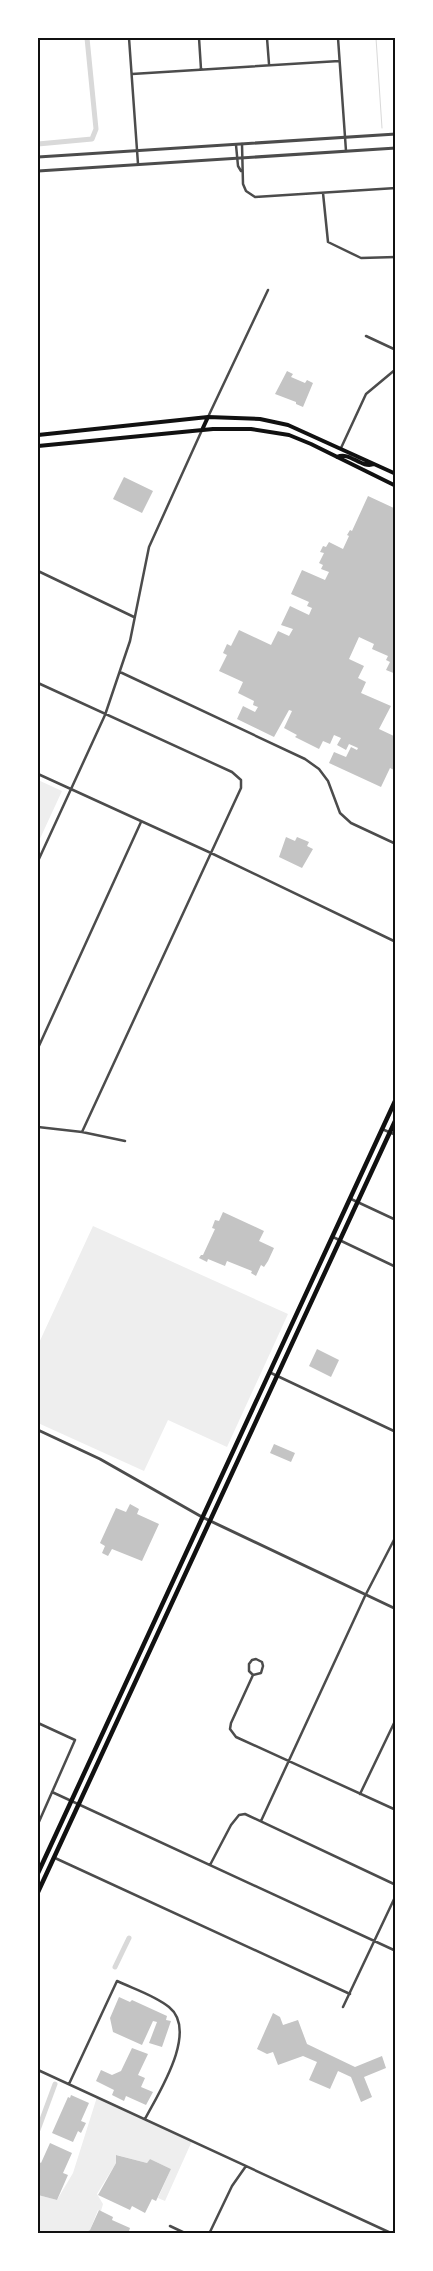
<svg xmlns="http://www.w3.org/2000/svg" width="433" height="2271" font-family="Overpass,sans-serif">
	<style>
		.green { fill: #eee }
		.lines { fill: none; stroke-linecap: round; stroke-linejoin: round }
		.stream { stroke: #d9d9d9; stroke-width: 1 }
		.canal { stroke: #d9d9d9; stroke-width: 5 }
		.building { fill: #c4c4c4 }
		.minor { stroke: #4c4c4c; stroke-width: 2.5 }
		.tertiary { stroke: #4c4c4c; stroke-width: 3 }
		.secondary { stroke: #111; stroke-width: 4 }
		.primary { stroke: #111; stroke-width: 4.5 }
		.neatline { fill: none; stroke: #111; stroke-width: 2 }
	</style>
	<rect width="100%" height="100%" fill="#fff"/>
	<path class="green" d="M38,780L62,791L38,843Z
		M93,1226L288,1314L227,1447L168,1420L144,1471L38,1423V1345Z
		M97,2097L192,2141L165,2201L158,2198L171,2169L150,2159L147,2163L117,2155L116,2163L97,2194L103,2204L101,2211L98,2210L90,2230L83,2233L38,2234V2195L57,2200L73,2173Z"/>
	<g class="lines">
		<path class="stream" d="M376,38L382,128"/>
		<path class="canal" d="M38,144L92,139L96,129L87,38
			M115,1967L129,1938
			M38,2130L55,2084"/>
	</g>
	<path class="building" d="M287,371L293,374L291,377L305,383L307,380L313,383L303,407L296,404V402L275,394Z
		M124,477L153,491L142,513L113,499Z
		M368,496L396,509V674L386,670L390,662L386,660L388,656L372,649L374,644L359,637L349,659L364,666L358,678L366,682L361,693L391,706L379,729L396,737V771L390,768L381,787L329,763L334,752L346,757L351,747L357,750L358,748L349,744L346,750L337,745L341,738L334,735L330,744L323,741L319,749L295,737L297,735L284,728L292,711L289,710L274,737L237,719L243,706L255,712L258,707L253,705L254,701L238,693L243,682L219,671L227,655L223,653L227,644L231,646L239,630L271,645L278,631L289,636L293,629L281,625L290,606L309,615L312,608L307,606L309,602L291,594L302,570L325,580L329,572L321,569L323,565L319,563L324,553L320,552L323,546L326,547L329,542L343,549L349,536L347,535L350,530L352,531Z
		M286,837L295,841L297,837L309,842L307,846L313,849L302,868L279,857Z
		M223,1212L264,1231L259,1241L274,1248L268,1261L264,1267L261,1265L256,1276L251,1273L252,1271L227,1261L225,1266L208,1259L207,1262L199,1258L201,1255H203L215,1229L212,1228L215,1220L219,1221Z
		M317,1349L339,1360L331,1377L309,1366Z
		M274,1444L295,1453L291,1462L270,1453Z
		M130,1504L139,1509L137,1514L159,1524L142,1561L112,1549L108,1556L102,1553L105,1546L100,1543L116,1508L126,1512Z
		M119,1997L130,2002L132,2000L167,2016L166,2020L171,2021L162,2047L149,2043L157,2022L153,2021L142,2045L113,2032L110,2018Z
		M273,2013L280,2017L283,2025L298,2020L307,2044L355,2067L382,2056L386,2068L364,2077L372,2097L361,2102L351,2077L338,2071L330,2089L309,2080L317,2062L303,2056L278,2065L273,2052L267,2054L257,2049Z
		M132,2048L148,2054L138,2075L145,2078L141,2087L153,2092L146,2105L126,2096L124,2101L112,2095L114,2090L96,2081L101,2070L112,2075L121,2071Z
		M71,2095L89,2103L81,2121L86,2123L81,2133L78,2131L73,2142L52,2133L68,2097L70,2098Z
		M50,2143L72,2153L63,2173L68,2175L57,2200L38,2195V2161L41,2163Z
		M116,2155L147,2163L150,2159L171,2169L156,2201L152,2199L145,2213L132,2206L130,2210L98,2195L116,2163Z
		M99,2210L113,2217L112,2220L130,2228L128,2234H82L90,2230Z"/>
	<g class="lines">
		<path class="minor" d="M129,38L138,164
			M199,38L201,69
			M267,38L269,64
			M338,38L346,151
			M132,74L339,61
			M242,144L243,184L246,191L255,197L396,188
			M236,145L238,166L241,171
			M323,193L328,242L361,258L396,257
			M366,336L396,350
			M208,417L268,290
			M341,448L366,394L396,369
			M38,571L134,617
			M120,672L305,759L319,769L328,781L340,813L351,823L396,844
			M38,683L232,772L241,780V788L82,1132
			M38,774L211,853L396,942
			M38,861L105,715L130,641L149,547L202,430
			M38,1048L141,822
			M38,1127L82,1132L125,1141
			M382,1129L396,1135
			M351,1199L396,1220
			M333,1237L396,1267
			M271,1373L396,1432
			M253,1675L261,1673L263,1666L262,1662L256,1659L252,1660L249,1664V1671L253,1675L231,1723L230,1729L236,1737L396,1810
			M38,1723L75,1740L38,1824
			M52,1792L396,1951
			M360,1794L396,1719
			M261,1821L365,1596L396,1536
			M55,1858L350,1994
			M210,1865L231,1825L239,1815L245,1814L396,1885
			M343,2007L396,1895
			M38,2070L393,2234
			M69,2084L117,1981C134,1989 154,1995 169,2007C199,2031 158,2094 145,2119
			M170,2226L187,2234
			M209,2234L232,2186L246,2166"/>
		<path class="tertiary" d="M38,157L396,134
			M38,171L396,148
			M38,1430L100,1459L202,1517L396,1609"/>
		<path class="secondary" d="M202,430L208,417
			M38,435L208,417L260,419L288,425L396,474
			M38,446L213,429H251L289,435L311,444L396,486
			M337,457C350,451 361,469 374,464"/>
		<path class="primary" d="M38,1873L396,1099
			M38,1892L396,1119"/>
	</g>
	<rect width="433" height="2271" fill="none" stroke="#ffffff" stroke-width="78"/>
	<rect x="39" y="39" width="355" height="2193" class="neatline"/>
</svg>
